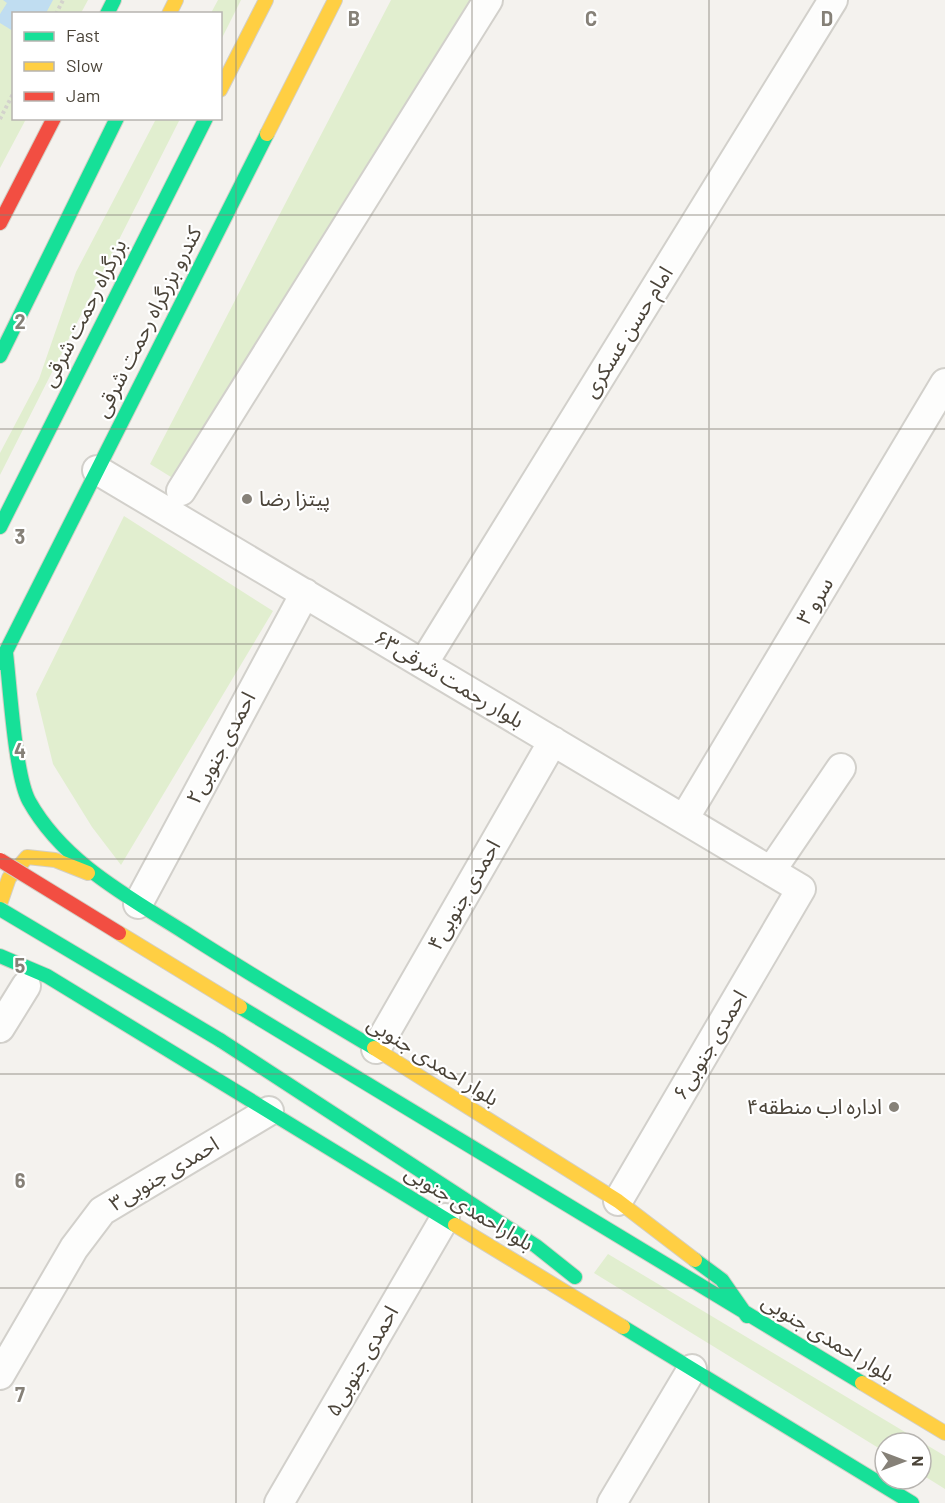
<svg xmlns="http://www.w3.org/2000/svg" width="945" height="1503" font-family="Barlow,'Noto Sans Arabic',sans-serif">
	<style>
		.green { fill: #e1eecf }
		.water { fill: #c0ddf1 }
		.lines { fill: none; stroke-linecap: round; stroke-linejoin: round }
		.street-casing { stroke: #d2d0cb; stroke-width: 32 }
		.fast-casing { stroke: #d3cfc5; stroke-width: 16 }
		.slow-casing { stroke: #d3cfc5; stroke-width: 16 }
		.jam-casing { stroke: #d3cfc5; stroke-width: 16 }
		.path { stroke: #d3d2cc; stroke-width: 4; stroke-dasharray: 3 3; stroke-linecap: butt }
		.street { stroke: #fdfdfc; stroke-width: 28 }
		.fast { stroke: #16e098; stroke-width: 14 }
		.slow { stroke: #ffcf43; stroke-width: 14 }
		.jam { stroke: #f24e42; stroke-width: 14 }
		.fast-bridge-casing { stroke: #d3cfc5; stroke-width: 16; stroke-linecap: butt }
		.slow-bridge-casing { stroke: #d3cfc5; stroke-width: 16; stroke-linecap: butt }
		.jam-bridge-casing { stroke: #d3cfc5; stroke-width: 16; stroke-linecap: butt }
		.fast-bridge { stroke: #16e098; stroke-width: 14 }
		.slow-bridge { stroke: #ffcf43; stroke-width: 14 }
		.jam-bridge { stroke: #f24e42; stroke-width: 14 }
		.grid { fill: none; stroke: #868178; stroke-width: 1.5; stroke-opacity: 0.55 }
		.poi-dot { fill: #868178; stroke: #fff; stroke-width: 2 }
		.labels { text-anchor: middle; stroke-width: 4.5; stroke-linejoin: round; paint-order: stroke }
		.street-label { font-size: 21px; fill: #4b4439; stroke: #fff }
		.poi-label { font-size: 21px; fill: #4b4439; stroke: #fff; text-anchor: start }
		.grid-label { font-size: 20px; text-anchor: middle; font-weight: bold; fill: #868178; stroke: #fff; stroke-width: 4.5; stroke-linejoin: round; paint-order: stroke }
	</style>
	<rect width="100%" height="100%" fill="#f4f2ee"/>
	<path class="green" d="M0,0H88L81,13L14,14V118L26,119L0,168Z
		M218,0H241L221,40L220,14L211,13Z
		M391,0H470L179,482L150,464Z
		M156,119H180L0,475V453L39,379L76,272Z
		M124,516L273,611L121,865L92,827L53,764L36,694Z
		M608,1254L945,1456V1489L921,1474V1443H885V1452L594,1273Z"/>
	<path class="water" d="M3,0H53L46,13L14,14L13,31L0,23V14L7,3Z"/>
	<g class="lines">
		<defs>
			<path id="street" d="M97,470L801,889L618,1201
				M181,491L488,0
				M423,664L833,0
				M684,819L945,383
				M771,871L841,768
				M138,904L305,593
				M0,1028L26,986
				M376,1049L553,741
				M0,1375L74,1248L102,1211L269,1111
				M279,1503L445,1218
				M612,1503L692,1369"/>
			<path id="fast" d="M107,14L114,0
				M0,356L117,118
				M0,527L206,118
				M6,653C10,687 15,775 29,801C63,862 127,896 184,932C246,972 310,1010 374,1048
				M0,663L267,134
				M0,956L47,976L455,1225
				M240,1007L862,1383
				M220,1040L536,1246L575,1277
				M695,1260L722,1280L747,1316
				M623,1327L912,1503"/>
			<path id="slow" d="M169,14L176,0
				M220,90L266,0
				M267,134L335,0
				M0,904L9,878L27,857L55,860L88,873
				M374,1048L618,1201L695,1260
				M455,1225L623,1327
				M862,1383L945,1433"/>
			<path id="jam" d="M0,223L54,118"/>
		</defs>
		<use href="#street" class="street-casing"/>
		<use href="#fast" class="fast-casing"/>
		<use href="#slow" class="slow-casing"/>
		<use href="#jam" class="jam-casing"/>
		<path class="path" d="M56,14L63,0
			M0,119L14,92"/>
		<use href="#street" class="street"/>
		<use href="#fast" class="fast"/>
		<use href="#slow" class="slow"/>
		<use href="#jam" class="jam"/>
		<defs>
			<path id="fast-bridge" d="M0,909L220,1040"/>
			<path id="slow-bridge" d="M119,933L240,1007"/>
			<path id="jam-bridge" d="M0,860L119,933"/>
		</defs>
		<use href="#fast-bridge" class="fast-bridge-casing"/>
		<use href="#slow-bridge" class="slow-bridge-casing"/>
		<use href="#jam-bridge" class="jam-bridge-casing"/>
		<use href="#fast-bridge" class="fast-bridge"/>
		<use href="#slow-bridge" class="slow-bridge"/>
		<use href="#jam-bridge" class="jam-bridge"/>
	</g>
	<path class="grid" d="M236,0V1503M472,0V1503M709,0V1503M0,215H945M0,429H945M0,644H945M0,859H945M0,1074H945M0,1288H945"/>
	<g class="poi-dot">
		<circle cx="247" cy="499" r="6"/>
		<circle cx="894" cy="1107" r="6"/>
	</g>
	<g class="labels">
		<g class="street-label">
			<text transform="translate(84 313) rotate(-63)" y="7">بزرگراه رحمت شرقی</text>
			<text transform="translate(148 322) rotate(-63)" y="7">کندرو بزرگراه رحمت شرقی</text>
			<text transform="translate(628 332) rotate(-58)" y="7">امام حسن عسکری</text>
			<text transform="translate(815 601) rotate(-59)" y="7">سرو ۳</text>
			<text transform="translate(449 679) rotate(31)" y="7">بلوار رحمت شرقی۶۳</text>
			<text transform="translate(221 748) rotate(-62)" y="7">احمدی جنوبی۲</text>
			<text transform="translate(464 895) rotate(-60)" y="7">احمدی جنوبی۴</text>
			<text transform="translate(710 1045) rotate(-59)" y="7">احمدی جنوبی۶</text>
			<text transform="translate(433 1061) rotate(32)" y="7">بلوار احمدی جنوبی</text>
			<text transform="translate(164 1174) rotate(-31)" y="7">احمدی جنوبی۳</text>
			<text transform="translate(469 1208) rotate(31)" y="7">بلواراحمدی جنوبی</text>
			<text transform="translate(828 1338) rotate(31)" y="7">بلوار احمدی جنوبی</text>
			<text transform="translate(362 1361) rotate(-60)" y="7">احمدی جنوبی۵</text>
		</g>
		<g class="poi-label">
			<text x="259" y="506">پیتزا رضا</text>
			<text x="882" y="1114" text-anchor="end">اداره اب منطقه۴</text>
		</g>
	</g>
	<g class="grid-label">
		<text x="354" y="26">B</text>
		<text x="591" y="26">C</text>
		<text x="827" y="26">D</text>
		<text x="20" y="329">2</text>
		<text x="20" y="544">3</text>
		<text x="20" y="758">4</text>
		<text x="20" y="973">5</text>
		<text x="20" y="1188">6</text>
		<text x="20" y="1402">7</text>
	</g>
	<rect x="12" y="12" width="210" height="108" fill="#ffffff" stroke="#b7b4b0" stroke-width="1.5"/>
	<rect x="24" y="32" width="30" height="9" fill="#16e098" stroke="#b7b4b0" stroke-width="1.5"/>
	<text x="66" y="42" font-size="18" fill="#4b4439">Fast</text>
	<rect x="24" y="62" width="30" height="9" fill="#ffcf43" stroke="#b7b4b0" stroke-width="1.5"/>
	<text x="66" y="72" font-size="18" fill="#4b4439">Slow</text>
	<rect x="24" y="92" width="30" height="9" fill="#f24e42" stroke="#b7b4b0" stroke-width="1.5"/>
	<text x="66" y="102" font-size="18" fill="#4b4439">Jam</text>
	<g transform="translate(903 1461) rotate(90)"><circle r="28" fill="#ffffff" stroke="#b7b4b0" stroke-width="1.5"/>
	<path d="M0-4.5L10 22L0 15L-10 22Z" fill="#868178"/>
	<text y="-9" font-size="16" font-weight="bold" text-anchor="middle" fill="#4b4439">N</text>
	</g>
</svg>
